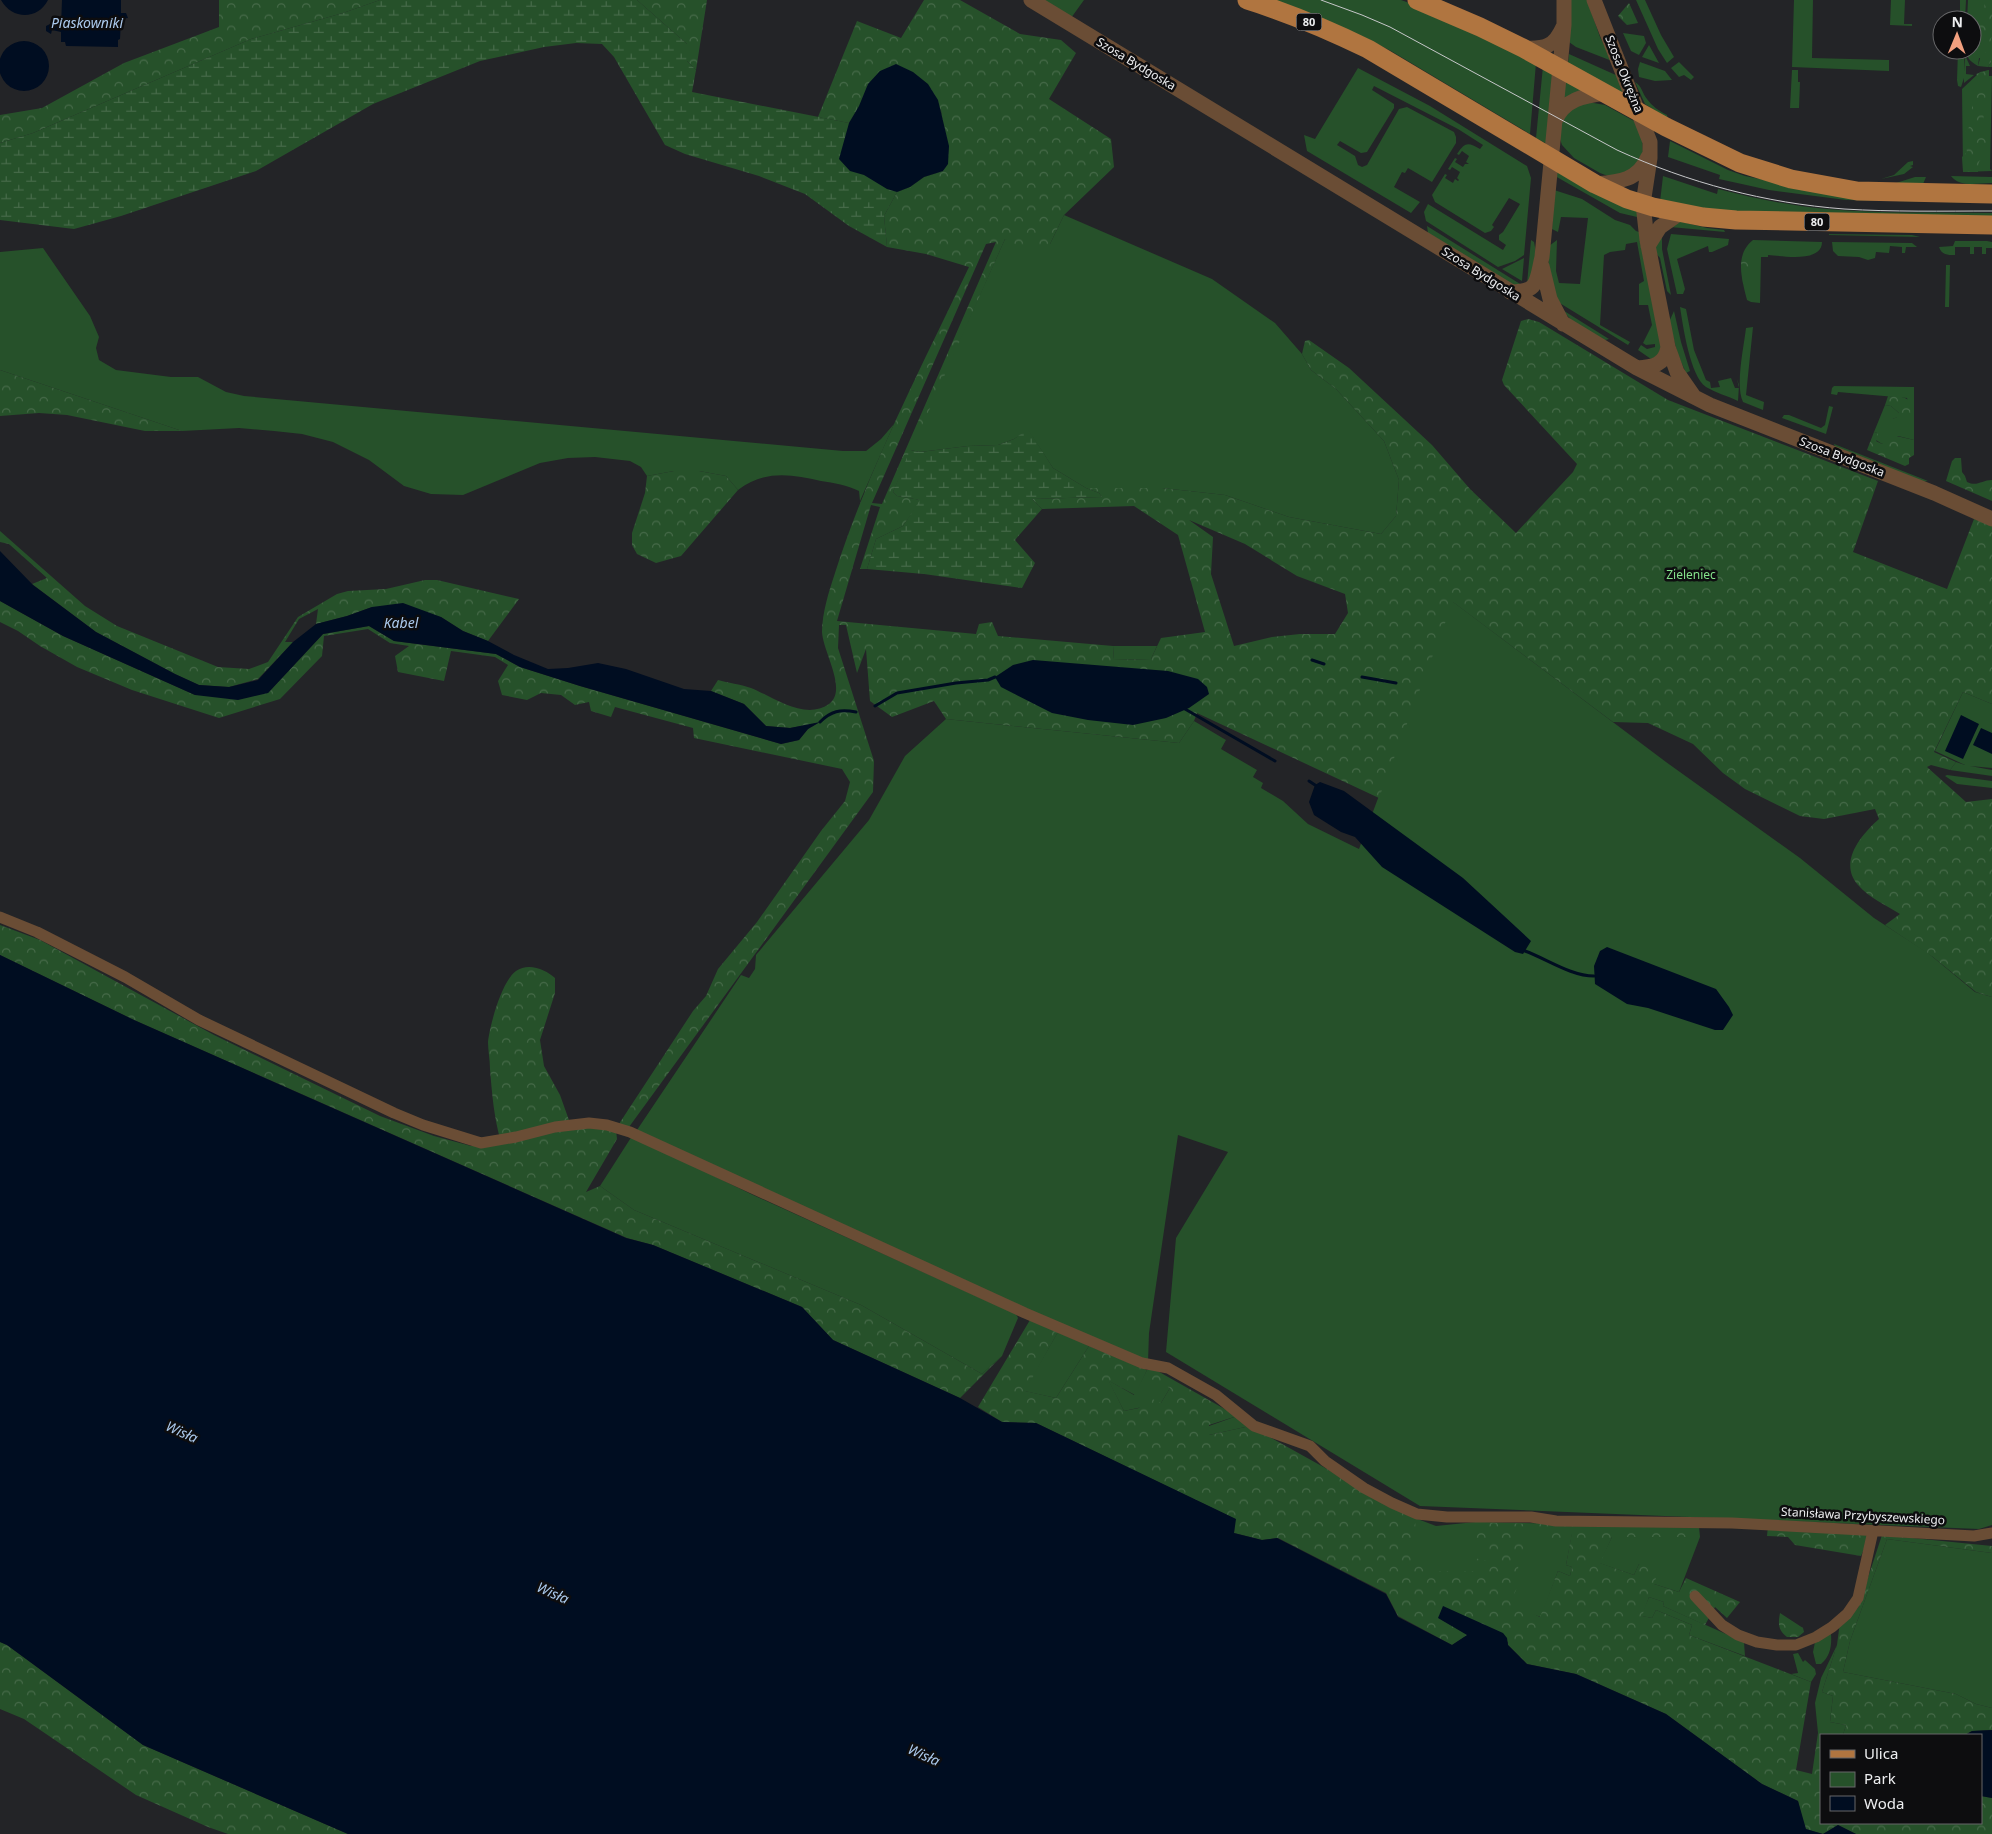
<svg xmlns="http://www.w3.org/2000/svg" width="1992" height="1834" font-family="'Noto Sans',sans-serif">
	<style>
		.green { fill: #26512a }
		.forest { fill: url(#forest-crowns); fill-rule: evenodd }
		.wetland { fill: url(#wetland-marsh) }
		.water { fill: #000d21 }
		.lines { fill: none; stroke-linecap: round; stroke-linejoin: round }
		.stream { stroke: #000d21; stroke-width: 3 }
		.minor { stroke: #6a4d35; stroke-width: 11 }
		.tertiary { stroke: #6a4d35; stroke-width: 15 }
		.primary { stroke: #b07540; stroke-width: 19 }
		.tram { stroke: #c6c7c9; stroke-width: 1 }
		.labels { text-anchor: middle; stroke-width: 5; stroke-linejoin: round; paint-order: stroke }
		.shield { fill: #0d0d0f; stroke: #aaaaac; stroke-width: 1 }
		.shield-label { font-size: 11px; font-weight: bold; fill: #edeef0 }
		.street-label { font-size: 12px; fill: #edeef0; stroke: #0d0d0f }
		.park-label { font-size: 12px; fill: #84e28b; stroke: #0d0d0f }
		.water-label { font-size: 14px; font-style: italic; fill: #accaed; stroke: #0d0d0f }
	</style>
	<defs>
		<pattern id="forest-crowns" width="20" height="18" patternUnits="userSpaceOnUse" patternTransform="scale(1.25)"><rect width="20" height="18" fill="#26512a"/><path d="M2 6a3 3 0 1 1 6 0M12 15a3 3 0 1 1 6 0" fill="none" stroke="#466a49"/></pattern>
		<pattern id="wetland-marsh" width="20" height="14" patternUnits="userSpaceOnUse" patternTransform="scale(1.25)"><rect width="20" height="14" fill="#26512a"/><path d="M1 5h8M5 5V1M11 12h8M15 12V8" fill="none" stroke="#466a49"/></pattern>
	</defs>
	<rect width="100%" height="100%" fill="#232427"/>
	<path class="green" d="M1042,0H1084L1071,18Z
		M1266,0H1401L1426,9L1536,63L1530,134L1391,51L1364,37Z
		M1571,0H1587L1600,37L1612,61L1576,47L1569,42Z
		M1636,0H1645L1661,35L1674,57L1667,63L1658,49Z
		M1794,0H1813L1812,58L1889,60V71L1792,67Z
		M1891,0H1905L1904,24H1912V26L1890,25Z
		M1960,0H1966L1965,20H1960Z
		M1968,0H1992V67H1988L1991,62L1979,58L1978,66C1971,62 1967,59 1966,50H1972V20H1967Z
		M1623,33L1644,36L1646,43L1639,55L1631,51Z
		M1649,45L1659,63L1642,57Z
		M1958,50H1964V72L1965,55L1970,66H1966V74L1974,75L1964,83V78L1961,87L1958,86L1957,80Z
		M1569,54L1618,76L1625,95L1568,64Z
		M1640,62L1665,71L1672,80L1655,81L1639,77L1638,69Z
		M1679,62L1694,77L1691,80L1684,75L1679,77L1671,68Z
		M1543,66L1554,72L1547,144L1536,138Z
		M1358,68L1430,106L1527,166L1531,178L1524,255L1515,261L1498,267L1426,221L1424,212L1428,204L1503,250L1506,245L1499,240V235L1503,232L1520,204L1509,198L1492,225L1494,227L1491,231L1485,233L1435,202L1432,195L1445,174L1447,175L1445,178L1453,183L1455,179L1458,181L1459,180L1457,178L1460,172L1452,167L1450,170L1448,169L1455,158L1457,159L1455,162L1463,167L1465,164H1469L1466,162L1469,156L1462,151L1459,155L1457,154C1465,142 1468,142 1480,149L1483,145L1458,129L1374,86L1372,90L1394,104V108L1367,152L1361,153L1340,141L1337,145L1355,156L1358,165L1362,167L1367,165L1399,109L1407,107L1454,132L1456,137V143L1432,182L1408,168L1405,173L1402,172L1394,187L1420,202L1411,213L1307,151L1304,135L1315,139Z
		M1792,70H1798V82H1800L1799,108H1790Z
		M1989,70V76H1992L1990,169L1992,171L1963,172L1962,89L1980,72Z
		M1565,78L1586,89L1563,101Z
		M1635,82C1642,86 1642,93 1647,99C1652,106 1659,111 1667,115L1668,119L1645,104Z
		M1588,102L1605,105L1634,121L1642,135L1643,153L1639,163L1624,175L1608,176L1600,173L1574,158L1562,145L1560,139L1561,124L1569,110Z
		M1670,141L1728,170L1745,176L1780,183L1992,203L1846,200L1769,190L1719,179L1720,175L1668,157Z
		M1913,161V165L1910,166L1913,167L1904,174L1881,179L1894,175L1908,162Z
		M1556,169L1637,209V217L1620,213L1555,176Z
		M1663,176L1717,194L1718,189C1754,198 1790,206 1827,209C1882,214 1937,212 1992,213V219L1740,214L1660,202Z
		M1951,176L1992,177V183C1979,183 1960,188 1951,176Z
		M1915,177H1926L1923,184L1896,183Z
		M1554,190L1582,199L1615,220L1630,225L1636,231L1639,232L1641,241L1639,242H1641L1663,346L1662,355L1651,359L1638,350L1641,345L1647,349L1655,347V344L1646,345L1643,343L1652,325L1648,305H1639V284L1644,281L1637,242L1626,244L1625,250L1610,252L1604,255L1600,325L1630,342L1628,345L1558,302L1548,273L1549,246L1557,240L1556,271L1559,283L1580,284L1588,218L1561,217L1558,232L1552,229Z
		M1064,215L1212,279L1275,323L1302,354L1311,370L1336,389L1384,441L1399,480L1396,516L1381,534L1289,517L1225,495L1162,488H1086L1053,468L1028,430L1014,439L998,445L968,446L920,452L910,450L1005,239L1050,244Z
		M1678,221L1707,228L1724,230L1725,232L1670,227Z
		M1427,226L1525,287L1519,289L1428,233Z
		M1671,234L1729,239L1728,245L1712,252H1709L1708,246L1677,259L1685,289L1683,294H1677L1667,249Z
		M1829,234L1912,235L1920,237L1829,235Z
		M1662,237V249L1671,295L1667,291L1660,258L1655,252L1654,246Z
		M1531,240L1534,242L1536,252L1532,281L1527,284Z
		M1753,240L1822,242C1822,263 1783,256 1768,255V257H1761L1760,303L1751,302L1747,300C1742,280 1734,255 1753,240Z
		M1955,241H1987L1992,242V248H1986V254H1982V247H1974V254H1970V247H1955V255C1947,255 1942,255 1939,247L1953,246Z
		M1832,242L1912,243L1917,247H1906L1905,253H1902V247L1890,246L1889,253L1876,252L1875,258L1868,260L1859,257L1838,256L1833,251Z
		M43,248L90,316L99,337L96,348L99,360L116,370L171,377H198L226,392L244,396L843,451H866L881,439L894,424L860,501L859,491C847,485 834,483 821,481C791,474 764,470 738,490L726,476L699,471H674L647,476L641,467L630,461L595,457L568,458L540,463L463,495L431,494L404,486L369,460L333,442L302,434L274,431L239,428L182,431L0,370V252Z
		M1524,258L1522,281L1502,269Z
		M1946,265H1950L1949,307H1945Z
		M1680,307L1686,309L1694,350L1706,380L1710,382L1711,388L1720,387L1718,381L1731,378L1735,388H1739L1737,379L1739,385L1738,401C1728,396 1716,393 1706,387C1690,376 1683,326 1680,307Z
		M1561,309L1609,339L1602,341L1578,327Z
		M1674,311L1681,342L1690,371L1686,373L1678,355L1669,322Z
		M1753,327L1746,395L1764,402L1763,410L1743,402C1735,386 1744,346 1746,328Z
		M1834,386L1914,387V440L1898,436L1882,444L1876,440L1877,433L1874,432L1885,405L1891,406L1899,413L1892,419L1910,412L1907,398L1838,392L1837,395L1831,394L1832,388Z
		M1829,406L1833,407L1826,434L1782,418L1784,415H1789L1821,428L1825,425Z
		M1834,444L1928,481L1920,482L1835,447Z
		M1452,601L1666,762L1800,858L1874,918L1928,953L1975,992L1992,997V1525L1979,1529L1420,1506L1166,1352L1176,1238L1228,1152L1178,1135L1149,1333L1148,1362L1027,1309L637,1130L741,975L749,978L755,969L756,955L869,820L905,756L946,719L1179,743L1194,721L1226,740L1221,749L1257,770L1253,777L1263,783L1261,788L1283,801L1308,824L1359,849Z
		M1113,646H1157L1151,659L1114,660Z
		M1963,692L1992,704V768L1970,766L1992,770V776L1950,770L1956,762L1965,765L1935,751Z
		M1947,775L1992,781V788L1957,784L1945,776Z
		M632,1136L753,1195L1016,1314L1018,1318L1002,1356L982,1374L861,1305L634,1210L600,1186Z
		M1059,1330L1089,1346L1056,1398L1024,1391Z
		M1154,1369L1170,1388L1161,1403L1124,1411L1108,1380L1134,1395L1147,1370Z
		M1237,1416L1250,1426L1209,1435V1426Z
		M1415,1518L1436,1526L1475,1522L1574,1524L1566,1565L1572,1567L1570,1576L1558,1571L1541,1617L1397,1572L1407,1552V1538Z
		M1612,1537H1700L1679,1592L1654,1584L1639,1564L1634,1575L1599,1563Z
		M1887,1539L1992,1553V1708L1976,1704L1956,1694L1843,1672L1850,1641Z
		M1649,1597L1664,1602L1663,1606L1744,1642L1745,1656L1689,1635L1692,1625L1656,1610L1652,1618L1641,1616Z
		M1829,1633L1831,1634C1832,1646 1830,1657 1821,1664H1816L1813,1652L1815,1642Z
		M1837,1645L1822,1692L1833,1696L1830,1722L1846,1725L1843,1735L1818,1733L1815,1703L1821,1678Z
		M1798,1653L1803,1662L1805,1660L1815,1669L1816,1674L1811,1682L1791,1674L1798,1673L1793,1654Z"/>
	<path class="forest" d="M219,0H380L343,13L251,39L33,133L0,143V115L42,108L124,63L219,27Z
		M637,0H707L696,70L687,61V44Z
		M924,0H960L1020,34L1061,40L1076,53L1049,99L1111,139L1114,167L1064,215L1050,244L1024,249L1005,239L893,492L897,496L921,500L903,526L876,539L867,569H860L880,507L871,505L837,621L976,634L979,624L992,622L998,636L1113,646L1114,660L1151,659L1161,638L1205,632L1178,535L1134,506L1042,509L1032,499L1102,497L1099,493L1086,488H1162L1225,495L1289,517L1381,534L1396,516L1399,480L1384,441L1336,389L1311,370L1302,354L1305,341L1309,340L1349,368L1432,445L1470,489L1516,533L1573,472L1577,464L1504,385L1502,380L1521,321L1528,319L1539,322L1668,400L1878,481L1853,552L1947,589L1974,519L1992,525V704L1963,692L1934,752L1956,762L1950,770L1931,765L1927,767L1966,802L1992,799V997L1976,992L1933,957L1885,925L1900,914C1886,905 1869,898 1858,885C1838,862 1861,835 1879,819L1875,809L1824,819L1800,816L1745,789L1723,773L1693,744L1648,723L1613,722L1453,602L1379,798L1197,713L1194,721L1179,743L946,719L934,701L892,717L870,701L866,649L857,673L846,625H839L838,648L874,761L873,792L629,1127L616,1130L617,1139L586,1192L600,1186L634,1210L861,1305L982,1374L1002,1356L960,1398L833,1340L802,1307L653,1245L627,1238L134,1020L0,955V925L40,940L214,1035L380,1116L434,1136L471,1146L501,1142C494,1118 492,1094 490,1069C490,1060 488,1050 488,1042C490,1024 502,981 516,971C529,962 546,970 555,978V993L540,1040L544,1066L560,1095L570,1123L615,1130L693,1011L706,996L718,969L757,922L821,831L845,801L850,782L842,769L694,738L693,728L615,707L611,717L591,711L589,702L575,705L561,695L541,693L527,700L502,695L498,681L508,665L495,657L451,651L444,681L398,672L395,656L409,646L390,643L368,629L324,636L322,656L280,699L219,718L132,690L77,667L40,646L18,631L0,622V601L63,636L195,695L268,693L323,634L369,626L394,641L496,654L520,667L580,686L781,744L799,740L808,729L818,723L790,728L766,726L744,704L711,691L718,680C728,683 740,684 751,688C773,697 805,721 829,704C848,690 823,652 822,632C822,613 829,591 835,573C869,467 921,368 969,267L926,254L887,247L884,216L897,192L910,187L924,177L943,171V123L941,110L880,71C866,86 859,105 849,123L818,117L857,21L901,38ZM996,242L882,504L872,503L986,244ZM1189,520L1245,544L1297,576L1345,594L1348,613L1335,634H1300L1272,637L1234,646L1211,574L1213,537Z
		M1985,0H1992V35L1989,48H1983L1980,37L1972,32L1971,20L1976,18L1983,20Z
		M1629,3L1638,23L1627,25L1618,16Z
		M1987,52L1991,54V62L1988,67L1978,66L1981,55Z
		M1989,70C1989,82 1986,91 1985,102C1982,118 1984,134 1988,149L1979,162L1978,172H1963L1962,157L1967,152L1964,134L1972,123L1970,119L1975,90L1981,82L1976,74Z
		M1747,260L1750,264V270L1745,271L1748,281L1743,283L1741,262Z
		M0,370L182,431H145L67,415L39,413L0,416Z
		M1888,396C1899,397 1909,395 1912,407L1910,412L1912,415V420L1907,422L1898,417L1892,419L1887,418L1890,414L1899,413L1891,406L1885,405Z
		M1874,432L1877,433L1879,437L1876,441L1882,444L1892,435L1914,440V455L1909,458V464L1905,466L1867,450Z
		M1955,458H1961L1962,472L1965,476L1967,482C1977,487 1982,480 1992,480V501L1946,481L1952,461Z
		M674,471H699L726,476L738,490L681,556L656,563L637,554L632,545V533L645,493L647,476Z
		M0,531L85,606L117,626L218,667L249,669L268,662L298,617L337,594L348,591L386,589L425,580H437L519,599L488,641L463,631L441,617L372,607L347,616L316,624L318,609L299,619L285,642H293L258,679L229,687L199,685L175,674L96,632L32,584L47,578L9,544L0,542Z
		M1030,1320L1059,1330L1025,1391L1056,1398L1089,1346L1147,1370L1135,1395L1109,1381L1124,1411L1139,1408L1146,1396L1161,1403L1170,1388L1151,1379L1154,1369L1237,1416L1209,1425V1435L1250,1426L1415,1518L1416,1539H1407V1552H1422V1562L1438,1564V1571H1473L1474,1558L1488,1561L1489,1544L1475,1543V1522L1526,1524V1554L1519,1553L1518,1571L1524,1573L1510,1603L1540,1617L1558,1571L1570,1576L1572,1567L1566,1565L1572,1532L1562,1531L1561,1540H1537L1536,1523L1699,1527L1700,1537H1612L1600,1563L1634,1575L1639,1564L1658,1572L1654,1584L1679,1592L1686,1578L1740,1602L1727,1618L1715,1607L1705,1625L1663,1606L1664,1602L1649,1597L1642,1616L1652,1618L1656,1610L1692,1625L1689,1635L1811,1682L1796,1770L1812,1774L1818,1733L1843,1735L1846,1725L1830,1722L1833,1696L1822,1692L1837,1645L1840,1622L1858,1608L1882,1535L1992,1546V1553L1887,1539L1850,1641L1843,1672L1956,1694L1976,1704L1992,1708V1730L1972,1731L1965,1735H1821V1823H1981V1796L1992,1798V1834H1856L1838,1825L1823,1834L1805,1829L1798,1801L1762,1784L1666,1714L1576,1674L1527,1664L1508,1645V1642L1439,1618L1468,1635L1452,1645L1398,1616L1386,1593L1278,1538L1262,1540L1234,1533L1235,1519L1036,1423L1002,1422L978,1407Z
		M1768,1526L1870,1534L1861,1556L1795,1545L1788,1537L1767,1536Z
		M1780,1613L1803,1628L1804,1632L1798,1637H1787C1778,1630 1778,1624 1780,1613Z
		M0,1642L7,1645L143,1745L348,1834H228L208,1827L136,1795L24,1719L0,1709Z"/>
	<path class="wetland" d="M380,0H637L687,44V61L696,70L692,92L849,123C857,108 867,79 881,70C885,68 891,66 896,64L913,72L928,84L938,100L949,146L948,164L943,171L924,177L910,187L897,192L884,216L887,247L849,226L805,194L759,176L685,154L665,145L614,57L602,44L576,43L544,47L480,61L373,104L256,171L121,216L74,229L0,220V143L33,133L251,39L343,13Z
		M1028,429L1053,468L1086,488L1099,493L1102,497L1032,499L1042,509L1015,540L1035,563L1022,588L924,574L867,569L876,539L903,526L920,500L897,496L893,492L910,450L920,452L968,446L998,445L1014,439Z"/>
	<path class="water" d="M1,0H48C38,20 12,20 1,0Z
		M62,0H121V13H126L128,18L121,19L120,39L118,40V47L66,46L65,42H61V32L52,30L51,34L46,31V26L50,24L52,27L61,26Z
		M-1 66a25 25 0 1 1 50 0a25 25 0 1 1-50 0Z
		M896,64L913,72L928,84L938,100L949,146L948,164L943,171L924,177L910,187L897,192L887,189L864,175L850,171L839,159L849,123L859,106L868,84L880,71Z
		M0,551L33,585L96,632L175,674L199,685L229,687L258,680L293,642L316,624L347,616L372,607L403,603L441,617L463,631L488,641L514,655L548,669L568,668L598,663L626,669L684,689L711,691L744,704L766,726L790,728L820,722L808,729L799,740L781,744L580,686L520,667L496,654L394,641L369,626L323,634L268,693L238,700L195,695L63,636L0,601Z
		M1033,660L1168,671L1198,679L1207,687L1209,694L1189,708L1166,718L1133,725L1088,720L1052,713L1001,687L995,677L1013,665Z
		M1961,715L1979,724L1963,759L1945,751Z
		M1981,728L1992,733V754L1973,745Z
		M1320,782L1344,791L1463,878L1531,941L1523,954L1515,952L1382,867L1355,837L1341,832L1314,815L1309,802L1315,785Z
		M1607,947L1716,989L1729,1007L1733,1015L1723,1030H1715L1648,1008L1627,1004L1595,984L1594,966L1600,951Z
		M0,955L134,1020L626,1238L653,1245L802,1307L833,1340L960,1398L1002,1422L1036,1423L1236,1519L1234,1533L1262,1540L1277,1538L1386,1594L1398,1617L1452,1645L1467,1635L1438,1618L1443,1606L1503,1633L1507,1638L1508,1645L1527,1664L1576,1674L1666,1714L1762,1784L1798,1801L1806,1829L1823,1834L1838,1825L1856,1834H348L143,1745L7,1645L0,1642Z
		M1992,1730V1798L1981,1796V1735H1965L1972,1731Z"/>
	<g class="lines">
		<path class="stream" d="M1312,660L1324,664
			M1362,677L1396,683
			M875,706L897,693L956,683L988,680L995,677
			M1185,709L1275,761
			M820,722C831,711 840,709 856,712
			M1309,781L1315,785
			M1525,951C1547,959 1571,976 1594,976"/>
		<path class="minor" d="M0,917L37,932L125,977L199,1020L394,1113L423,1125L481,1143L516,1137L555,1127L589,1123L607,1125L630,1132L1025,1313L1142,1363L1168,1368L1216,1395L1254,1426L1310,1446L1325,1461L1364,1488L1392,1503L1417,1514L1447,1517H1531L1556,1521L1732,1523L1974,1536L1992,1533
			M1695,1596L1722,1625L1738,1635L1757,1642L1777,1645H1796L1816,1637L1832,1627L1847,1614L1858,1598L1873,1531"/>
		<path class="tertiary" d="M1031,0L1637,368L1710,405L1934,493L1992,519
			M1594,0L1650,142V158L1643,204L1647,240L1668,347L1677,372L1693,395
			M1524,48C1545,49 1554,47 1563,27
			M1555,121C1564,99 1584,96 1605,93
			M1595,184C1618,182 1638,181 1648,157
			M1648,246L1660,227L1680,213
			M1542,266L1550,299L1563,324
			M1510,292C1539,292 1536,282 1542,257L1564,25V0
			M1637,368C1653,367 1665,365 1668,347"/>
		<path class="primary" d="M1247,0C1289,13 1329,30 1368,49L1595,184L1627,199L1653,207L1703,217L1736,220L1992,225
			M1417,0L1480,27L1523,48L1666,127L1740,163L1791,179L1857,191L1992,194"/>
		<path class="tram" d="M1321,0L1362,15L1390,27L1617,150C1689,183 1765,203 1844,209C1893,212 1943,211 1992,211"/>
	</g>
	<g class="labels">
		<g class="shield">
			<rect x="1296.5" y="13.5" width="25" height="17" rx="4"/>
			<rect x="1804.5" y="213.5" width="25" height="17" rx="4"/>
		</g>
		<g class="shield-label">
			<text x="1309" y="26">80</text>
			<text x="1817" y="226">80</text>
		</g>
		<g class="street-label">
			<text transform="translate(1136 64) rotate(31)" y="4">Szosa Bydgoska</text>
			<text transform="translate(1624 74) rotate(68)" y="4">Szosa Okrężna</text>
			<text transform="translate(1481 274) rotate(32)" y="4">Szosa Bydgoska</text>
			<text transform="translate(1842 457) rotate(21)" y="4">Szosa Bydgoska</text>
			<text transform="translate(1863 1516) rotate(3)" y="4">Stanisława Przybyszewskiego</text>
		</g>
		<g class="park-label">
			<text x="1691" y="579">Zieleniec</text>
		</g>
		<g class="water-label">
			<text x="87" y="28">Piaskowniki</text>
			<text x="401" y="628">Kabel</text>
			<text transform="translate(182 1432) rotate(24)" y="5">Wisła</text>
			<text transform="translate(553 1593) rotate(24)" y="5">Wisła</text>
			<text transform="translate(924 1755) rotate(24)" y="5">Wisła</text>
		</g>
	</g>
	<rect x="1820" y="1734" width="162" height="90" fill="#0d0d0f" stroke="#676769"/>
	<rect x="1830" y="1750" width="25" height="8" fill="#b07540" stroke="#676769"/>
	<text x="1864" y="1759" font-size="15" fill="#edeef0">Ulica</text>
	<rect x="1830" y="1772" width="25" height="15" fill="#26512a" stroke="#676769"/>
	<text x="1864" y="1784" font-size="15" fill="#edeef0">Park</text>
	<rect x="1830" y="1796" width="25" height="15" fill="#000d21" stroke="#676769"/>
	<text x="1864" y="1809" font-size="15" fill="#edeef0">Woda</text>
	<g transform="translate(1957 35) rotate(1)"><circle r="24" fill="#0d0d0f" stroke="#676769"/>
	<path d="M0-4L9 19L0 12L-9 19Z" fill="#f2a07f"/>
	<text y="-8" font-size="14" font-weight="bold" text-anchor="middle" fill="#edeef0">N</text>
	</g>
</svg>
